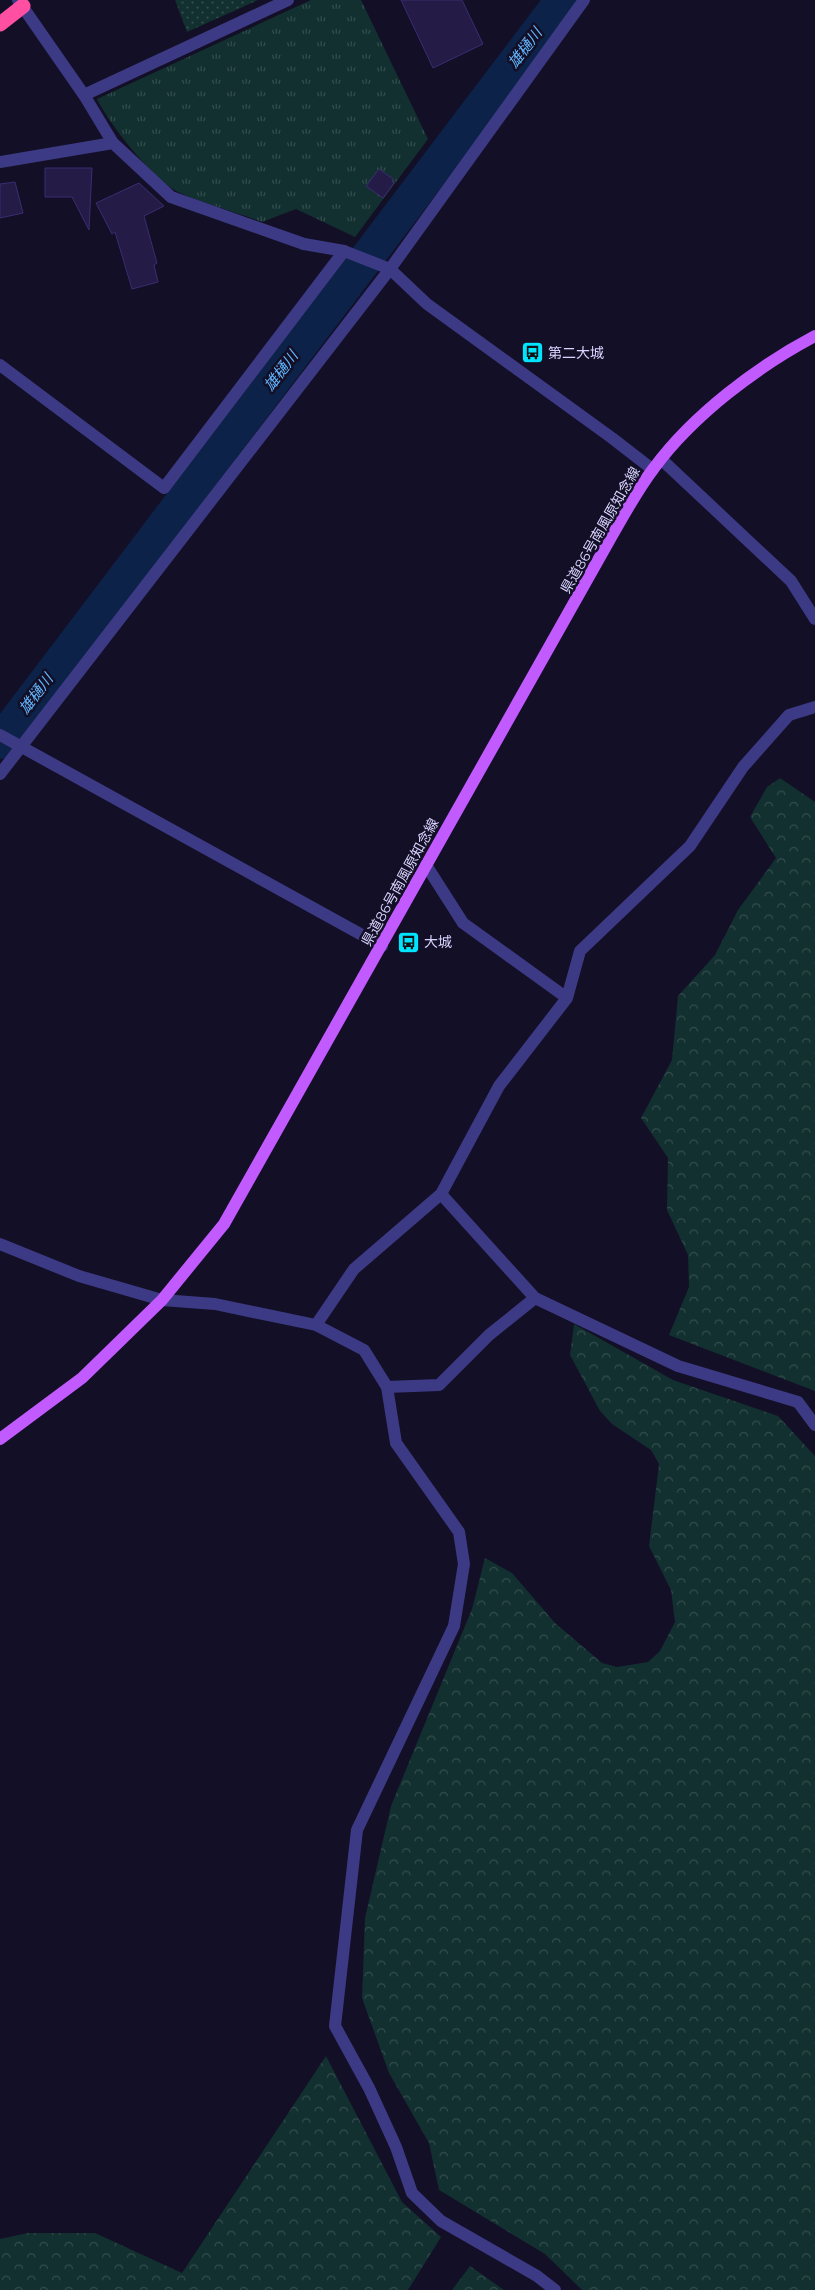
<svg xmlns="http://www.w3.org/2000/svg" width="815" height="2290" font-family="Montserrat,'Noto Sans JP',sans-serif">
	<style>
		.grass { fill: url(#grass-dots) }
		.forest { fill: url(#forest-crowns) }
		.park { fill: url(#park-tufts) }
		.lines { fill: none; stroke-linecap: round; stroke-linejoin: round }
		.river { stroke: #0c2248; stroke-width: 34 }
		.building { fill: #241b47; stroke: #3b2d73 }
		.minor { stroke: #3d3a85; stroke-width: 12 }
		.tertiary { stroke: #3d3a85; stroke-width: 12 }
		.primary { stroke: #c25bff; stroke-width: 12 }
		.motorway { stroke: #ff4fa3; stroke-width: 15 }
		.labels { text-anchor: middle; stroke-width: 5; stroke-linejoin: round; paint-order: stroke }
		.poi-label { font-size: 14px; fill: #d9d4ff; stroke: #130f26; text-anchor: start }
		.street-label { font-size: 14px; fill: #d9d4ff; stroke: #130f26 }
		.water-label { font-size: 15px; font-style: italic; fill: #62b6ff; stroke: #130f26 }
	</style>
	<defs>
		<pattern id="grass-dots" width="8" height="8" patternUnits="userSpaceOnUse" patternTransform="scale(1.25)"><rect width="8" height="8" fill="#12302f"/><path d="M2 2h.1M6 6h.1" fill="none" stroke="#344d4e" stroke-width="1.8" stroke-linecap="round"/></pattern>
		<pattern id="forest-crowns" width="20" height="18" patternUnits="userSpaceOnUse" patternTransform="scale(1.25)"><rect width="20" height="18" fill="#12302f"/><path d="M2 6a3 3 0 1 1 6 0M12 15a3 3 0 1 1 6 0" fill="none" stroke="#344d4e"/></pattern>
		<pattern id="park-tufts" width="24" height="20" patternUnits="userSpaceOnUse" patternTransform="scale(1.25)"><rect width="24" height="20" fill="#12302f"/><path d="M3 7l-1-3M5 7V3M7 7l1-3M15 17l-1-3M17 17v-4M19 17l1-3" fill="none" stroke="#344d4e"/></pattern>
	</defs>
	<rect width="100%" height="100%" fill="#130f26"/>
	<path class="grass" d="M175,0H258L187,32Z"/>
	<path class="forest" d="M780,778L815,802V1391L669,1335L689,1287L688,1255L667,1210L668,1158L641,1118L672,1060L678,996L715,955L738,910L776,858L750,817L767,787Z
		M574,1324L673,1380L778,1416L815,1456V2290H582L545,2254L439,2190L429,2143L389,2073L362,1998L365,1918L391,1806L472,1609L485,1558L512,1573L555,1623L602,1663L617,1667L648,1662L660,1651L675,1622L671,1590L649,1546L659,1464L651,1450L612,1424L600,1411L570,1355Z
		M326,2056L402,2202L441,2237L408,2290H0V2239L28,2233H95L182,2273Z
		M470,2266L504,2290H452Z"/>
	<path class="park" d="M311,0H361L428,139L355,237L296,209L262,222C236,212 200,203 176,191C152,178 109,124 97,99Z"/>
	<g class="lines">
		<path class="river" d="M0,742L562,0"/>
	</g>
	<path class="building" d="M401,0H462L483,44L433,68Z
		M45,168H92L89,230L72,197H45Z
		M379,169L393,179L392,181L394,183L383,198L366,186Z
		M15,182L23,213L0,218V184Z
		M139,183L164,206L144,216L157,263L154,265L158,282L132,289L115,232L112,234L96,203Z"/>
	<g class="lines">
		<path class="minor" d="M288,0L84,95L113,143L171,197L304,244
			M0,162L113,143
			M0,365L164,488L344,251
			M661,459L791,581L815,619
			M0,735L382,946
			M0,774L390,269L584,0
			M426,865L463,923L567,998
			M441,1194L535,1298L678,1366L798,1402L815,1425
			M0,1244L79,1276L162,1300L215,1304L316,1325L364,1350L387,1387L396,1443L459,1532L464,1564L454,1626L357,1830L335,2026L369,2088L396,2147L412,2193L441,2221L537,2276L555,2290
			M316,1325L354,1269L441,1194L499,1086L567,998L580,951L690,846L743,767L789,715L815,707
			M387,1387L439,1385L489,1335L535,1298"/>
		<path class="tertiary" d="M18,0L84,95
			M304,244L344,251L390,269L427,304L612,438L652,469"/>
		<path class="primary" d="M0,1439L82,1378L162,1300L224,1224L610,539C624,515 637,490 654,468C693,415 758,366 815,336"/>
		<path class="motorway" d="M0,24L23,6"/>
	</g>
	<defs>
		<symbol id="bus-square" viewBox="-11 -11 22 22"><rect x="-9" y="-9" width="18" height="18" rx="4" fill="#00e5ff" stroke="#130f26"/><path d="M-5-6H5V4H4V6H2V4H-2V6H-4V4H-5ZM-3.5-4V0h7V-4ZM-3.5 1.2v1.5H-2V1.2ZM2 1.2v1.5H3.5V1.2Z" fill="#111"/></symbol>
	</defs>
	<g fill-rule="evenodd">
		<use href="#bus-square" x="520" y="340" width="25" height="25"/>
		<use href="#bus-square" x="396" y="930" width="25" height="25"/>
	</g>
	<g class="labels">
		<g class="poi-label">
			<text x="548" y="358">第二大城</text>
			<text x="424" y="947">大城</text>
		</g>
		<g class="street-label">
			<text transform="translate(600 530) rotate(-60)" y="5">県道86号南風原知念線</text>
			<text transform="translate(400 882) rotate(-61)" y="5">県道86号南風原知念線</text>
		</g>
		<g class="water-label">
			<text transform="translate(525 48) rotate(-53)" y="5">雄樋川</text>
			<text transform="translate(281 371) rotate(-53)" y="5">雄樋川</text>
			<text transform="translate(36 694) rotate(-53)" y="5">雄樋川</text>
		</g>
	</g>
</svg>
